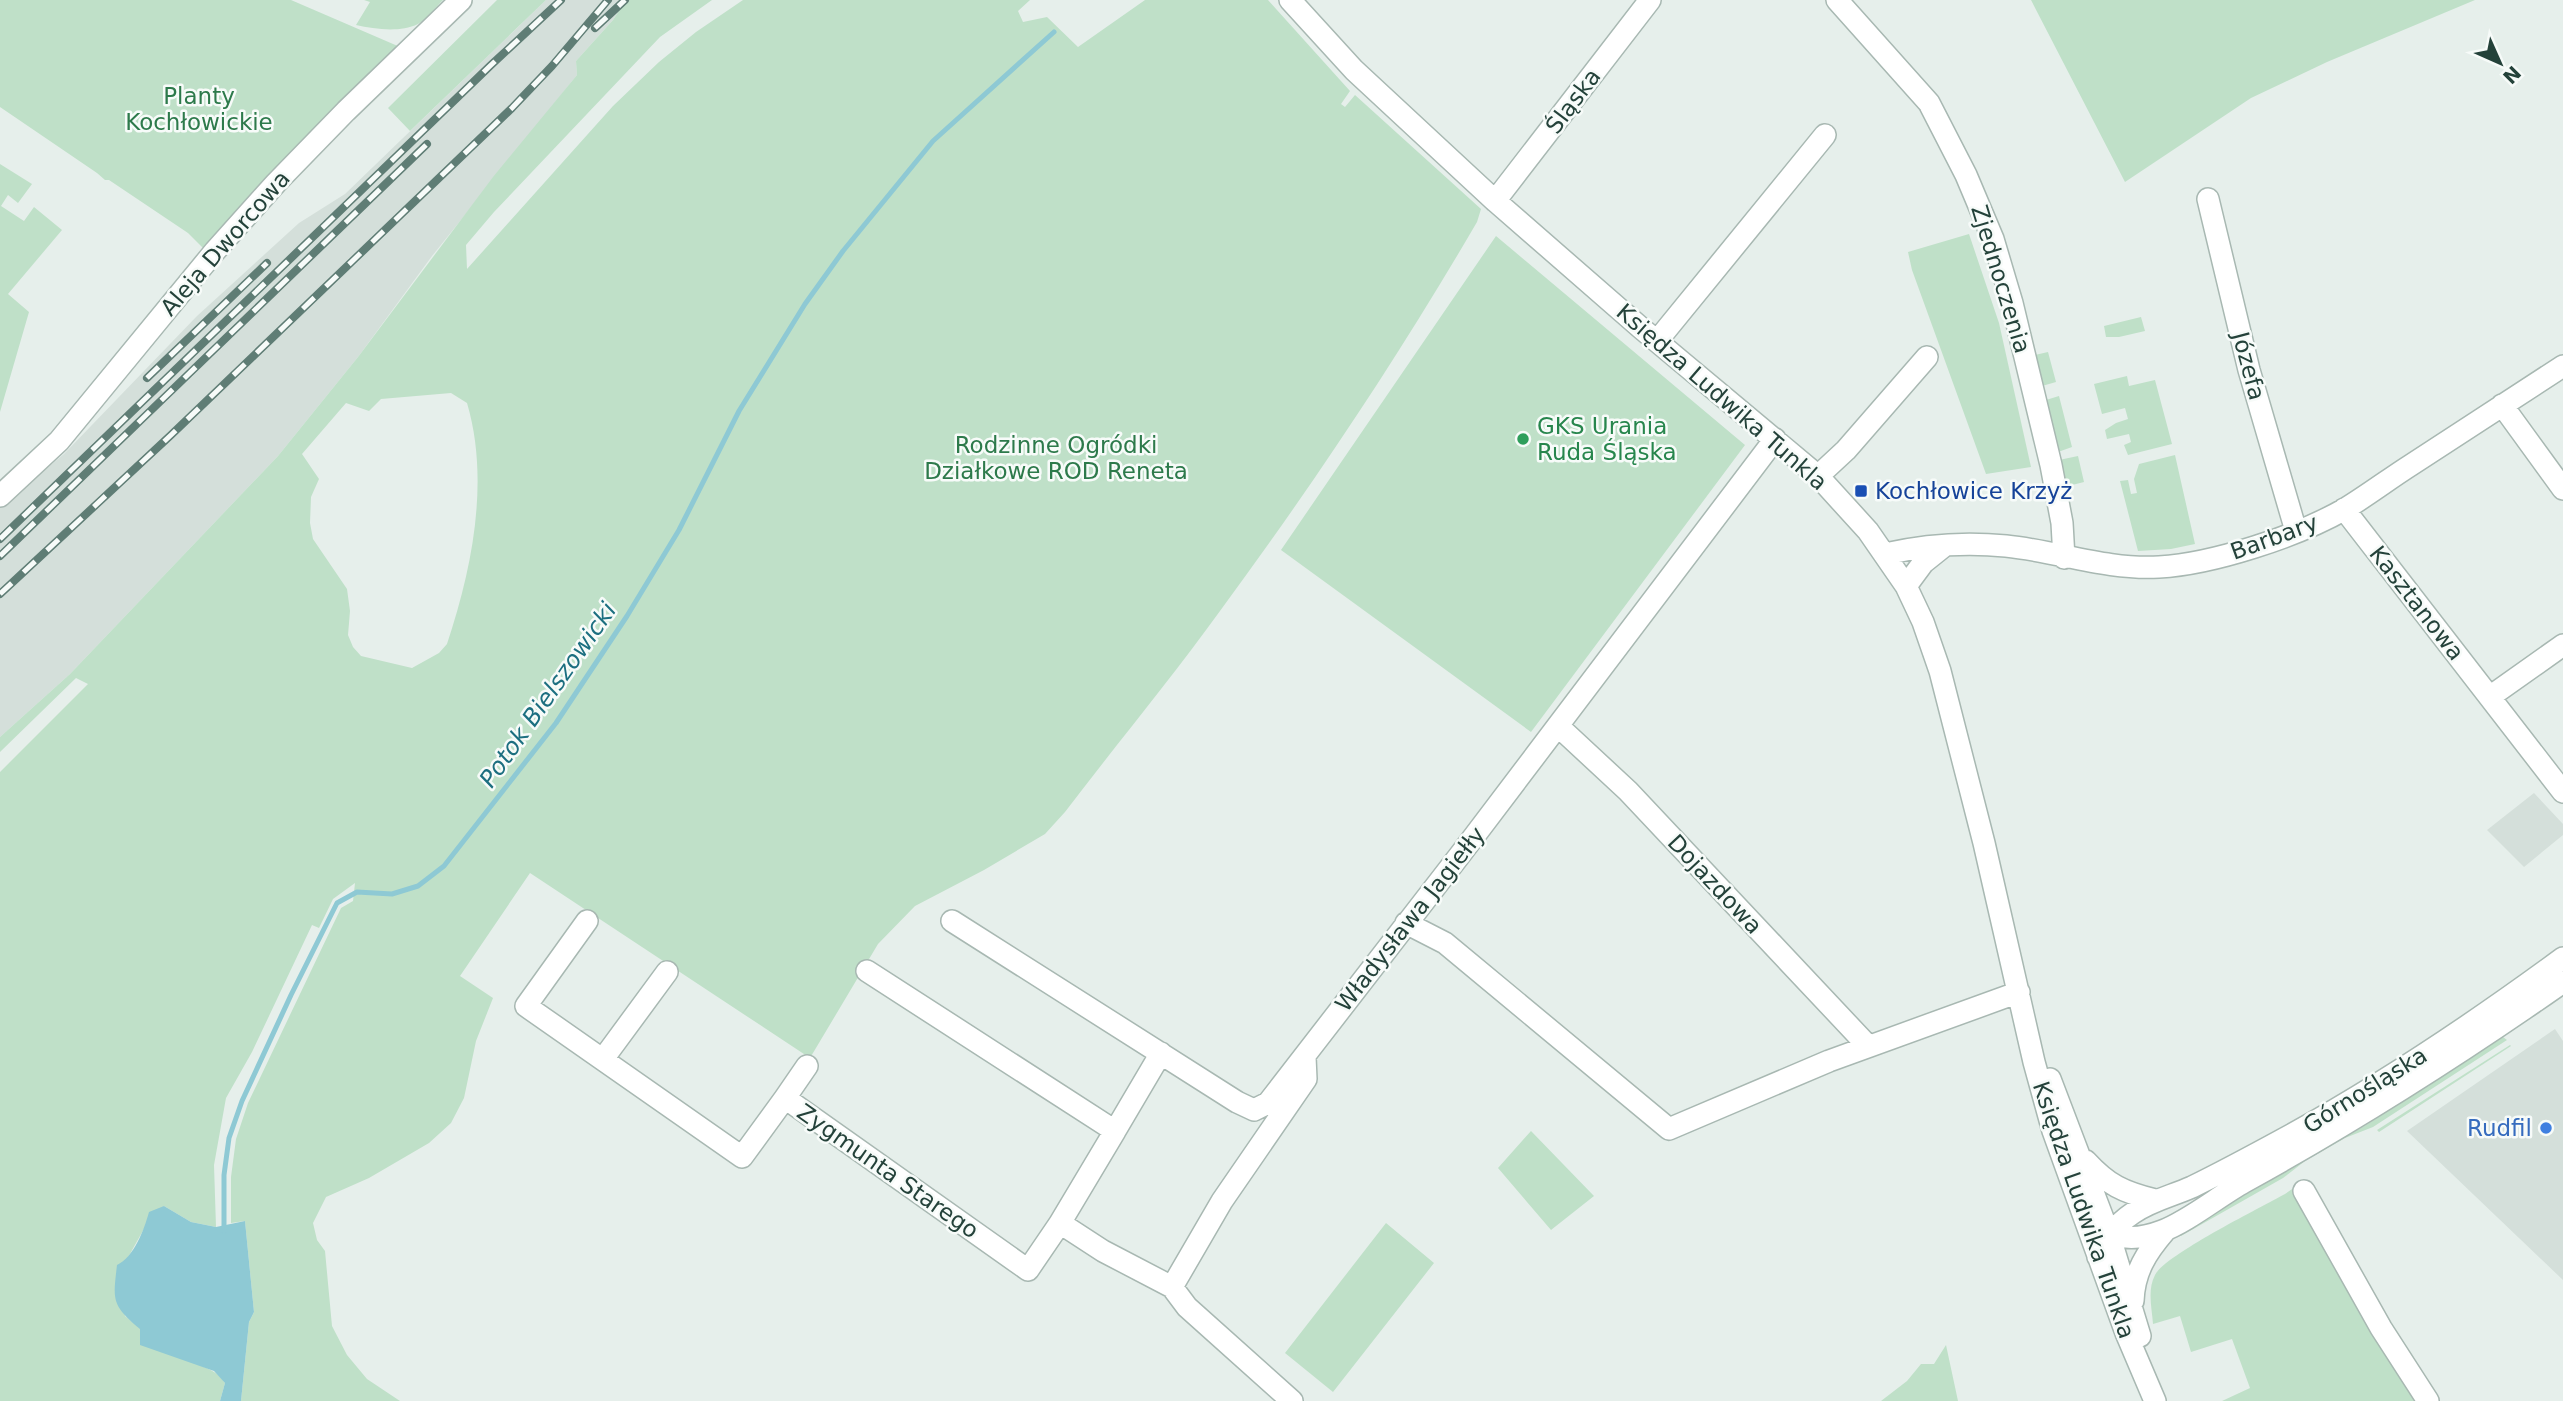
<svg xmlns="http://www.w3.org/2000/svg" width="2563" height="1401" font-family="'DejaVu Sans',sans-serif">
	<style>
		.built { fill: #d4dfda }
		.green { fill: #bfe0c8; fill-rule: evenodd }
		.water { fill: #8ec9d4 }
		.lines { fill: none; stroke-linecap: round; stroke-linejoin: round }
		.stream { stroke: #8ec9d4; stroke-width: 5 }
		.minor-casing { stroke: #a8b8b2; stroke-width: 24 }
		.minor { stroke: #fff; stroke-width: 21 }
		.rail-casing { stroke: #5f7d75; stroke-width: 8 }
		.rail { stroke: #f7fbf9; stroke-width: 5; stroke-dasharray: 16; stroke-linecap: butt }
		.leisure-dot { fill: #2e9e5b; stroke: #f7fbf9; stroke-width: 2.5 }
		.transit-dot { fill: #1a4fb4; stroke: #f7fbf9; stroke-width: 2.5 }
		.shop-dot { fill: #3f7fe0; stroke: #f7fbf9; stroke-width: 2.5 }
		.labels { text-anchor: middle; stroke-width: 5; stroke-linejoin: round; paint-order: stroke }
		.park-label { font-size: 23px; fill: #2d7a4b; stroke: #f7fbf9 }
		.street-label { font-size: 23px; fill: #24423a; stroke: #f7fbf9 }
		.leisure-label { font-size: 23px; fill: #27864d; stroke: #f7fbf9; text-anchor: start }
		.transit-label { font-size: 23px; fill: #164399; stroke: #f7fbf9; text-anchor: start }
		.shop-label { font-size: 23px; fill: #366cbe; stroke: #f7fbf9; text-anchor: end }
		.water-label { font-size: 24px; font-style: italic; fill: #1c6f80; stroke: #f7fbf9 }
	</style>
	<rect width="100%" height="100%" fill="#e6efeb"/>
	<path class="built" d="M546,0H626L613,20L576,61L577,75L432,256L358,357L278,456L70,674L0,737V507L64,454L197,316L299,223L345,194Z
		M2534,793L2563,824V835L2524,867L2487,830Z
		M2555,1029L2563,1041V1280L2407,1131Z"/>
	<path class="green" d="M0,0H291L407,50L205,250L188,233L109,180H105L97,173L0,107Z
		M364,0H443C436,7 427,19 418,24C399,33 375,29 356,25L370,2Z
		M497,0H546L410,131L388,108Z
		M626,0H712L660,37L494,212L466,245L467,269L613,106L659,62L696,32L743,0H1030L1018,11L1023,22L1047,17L1078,47L1145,0H1268L1350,91L1341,104L1345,107L1355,95L1481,209L1477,222C1399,356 1312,486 1220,611C1170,680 1116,745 1065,812L1045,834L984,870L915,906L878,944L810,1058L530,873L460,976L493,998L476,1041L464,1098L451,1123L429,1143L369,1178L326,1197L313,1223L317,1240L325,1251L332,1326L347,1355L367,1379L400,1401H241L249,1322L254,1312L245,1221L231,1223V1177L236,1139L248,1103L341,908L353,901L355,883L333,899L319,928L312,925L252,1052L226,1098L214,1165L216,1227L191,1222L164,1206L145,1227L126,1261L117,1266L125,1316C146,1334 170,1347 194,1362C206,1369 217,1370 225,1383L220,1401H0V772L88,684L76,678L0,752V737L70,674L278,456L358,357L493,177L577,75L576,61L613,20ZM451,393L467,403C490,481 472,569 447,644L439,653L412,668L361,656L353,647L348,635L350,611L347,589L313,539L310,523L311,497L319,479L302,454L346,403L369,411L381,399Z
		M2031,0H2475L2327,62L2251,98L2125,182Z
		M0,164L32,184L18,203L8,195L1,206L24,221L34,207L62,230L8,294L29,312L0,412Z
		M1969,234L1999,323L2031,467L1986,474L1912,270L1908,252Z
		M1496,236L1745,445L1531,732L1281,550Z
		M2141,317L2145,331L2119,337H2106L2104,326Z
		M2048,352L2056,382L2042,386L2035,355Z
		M2127,376L2129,386L2155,380L2172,444L2128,455L2124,445L2131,442L2129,434L2107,439L2105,430L2116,423L2128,419L2125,408L2102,414L2094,384Z
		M2059,396L2072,447L2058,452L2046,400Z
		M2175,455L2195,544L2171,549L2138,551L2120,481L2128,480L2131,494L2137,493L2134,479L2139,464Z
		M2078,456L2084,482L2064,487L2059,460Z
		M2503,1037L2507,1040L2373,1127L2345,1138L2305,1161L2283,1178L2181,1236L2175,1235L2366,1125Z
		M2510,1045L2511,1046L2379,1132L2377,1130Z
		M1531,1131L1594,1196L1551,1230L1498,1168Z
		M2298,1185L2423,1401H2222L2250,1388L2232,1339L2191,1352L2180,1316L2153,1324C2152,1309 2147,1290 2155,1275C2165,1255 2260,1208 2285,1194Z
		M1386,1223L1434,1263L1333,1392L1285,1353Z
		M1946,1345L1958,1401H1881L1907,1381L1921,1364H1934Z"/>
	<path class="water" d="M164,1206L191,1222L216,1227L245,1221L254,1312L249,1322L241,1401H220L225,1383L214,1371L140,1345V1329C111,1305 113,1300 117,1265C134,1257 144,1230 149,1212Z"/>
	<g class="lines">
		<path class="stream" d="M224,1231V1175L229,1138L242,1101L291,995L337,903L357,892L392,894L418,886L444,866L556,723L627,616L679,530L739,411L805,304L843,251L933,141L1054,32"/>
		<defs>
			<path id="minor" d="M1290,0L1354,70L1493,199L1641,328L1818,476L1868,531L1906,586L1923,622L1940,671L1984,843L2034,1062L2053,1131L2126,1333L2155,1401
				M1837,0L1929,103L1966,175L1993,239L2012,303L2051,465L2062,523L2064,558
				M2208,199L2249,370L2296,531
				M1495,201L1650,0
				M1657,341L1825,135
				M2502,405L2563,489
				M1818,476L1846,450L1927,357
				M0,496L59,441L215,251L276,183L346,111L461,0
				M2344,509L2563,792
				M1885,554C1924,545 1967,542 2006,546C2057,551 2106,570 2159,567C2213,564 2298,536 2345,509C2368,495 2389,479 2411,465C2462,432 2512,399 2563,366
				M1906,586L1923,563L1943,547
				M2491,696L2563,645
				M1558,726L1628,791L1868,1046
				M587,921L526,1006L742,1157L785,1098L1028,1270L1060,1223L1103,1251L1172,1287
				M952,921L1237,1102L1254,1110L1268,1103L1463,851L1775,439
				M1406,923L1445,943L1669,1129L1829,1061L2019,992
				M867,971L1115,1131L1060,1223
				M603,1059L667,972
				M2050,1079L2109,1234L2140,1336
				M785,1098L807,1066
				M1115,1131L1161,1053
				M2086,1161C2108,1185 2123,1192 2155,1200
				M2304,1191L2381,1328L2428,1401
				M2101,1229C2122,1241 2141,1239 2162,1231C2187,1222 2219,1196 2244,1182C2355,1121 2460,1054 2563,982
				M2098,1257C2107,1238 2115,1225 2133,1213C2152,1200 2172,1196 2192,1187C2225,1171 2258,1153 2291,1135C2385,1083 2476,1022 2563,958
				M2133,1301C2134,1272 2146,1253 2165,1231
				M1292,1401L1187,1307L1172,1287L1222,1201L1306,1079L1305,1057"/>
		</defs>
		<use href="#minor" class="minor-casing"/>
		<use href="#minor" class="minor"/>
		<defs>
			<path id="rail" d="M595,28L625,0
				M147,378L267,263
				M0,539L491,65L561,0
				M0,556L427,144
				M0,594L171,435L512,108L552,66L608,0"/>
		</defs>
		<use href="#rail" class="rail-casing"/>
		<use href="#rail" class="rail"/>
	</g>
	<circle class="leisure-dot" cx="1523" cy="439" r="7"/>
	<rect class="transit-dot" x="1854" y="484" width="14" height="14" rx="3.5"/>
	<circle class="shop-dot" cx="2546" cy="1128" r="7"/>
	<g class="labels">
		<g class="park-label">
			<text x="199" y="104">Planty<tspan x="199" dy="26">Kochłowickie</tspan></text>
			<text x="1056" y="453">Rodzinne Ogródki<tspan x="1056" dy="26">Działkowe ROD Reneta</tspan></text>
		</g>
		<g class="street-label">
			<text transform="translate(1573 101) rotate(-53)" y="8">Śląska</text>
			<text transform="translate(225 243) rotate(-49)" y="8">Aleja Dworcowa</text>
			<text transform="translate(2001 279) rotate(73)" y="8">Zjednoczenia</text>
			<text transform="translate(2249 366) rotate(75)" y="8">Józefa</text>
			<text transform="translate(1722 397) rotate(41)" y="8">Księdza Ludwika Tunkla</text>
			<text transform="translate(2274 537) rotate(-20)" y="8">Barbary</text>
			<text transform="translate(2417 603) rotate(52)" y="8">Kasztanowa</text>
			<text transform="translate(1715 884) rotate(47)" y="8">Dojazdowa</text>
			<text transform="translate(1410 919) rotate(-52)" y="8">Władysława Jagiełły</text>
			<text transform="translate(2365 1090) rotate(-32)" y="8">Górnośląska</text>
			<text transform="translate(888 1171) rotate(35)" y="8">Zygmunta Starego</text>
			<text transform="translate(2084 1210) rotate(71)" y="8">Księdza Ludwika Tunkla</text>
		</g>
		<g class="leisure-label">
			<text x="1537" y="434">GKS Urania<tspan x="1537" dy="26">Ruda Śląska</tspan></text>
		</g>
		<g class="transit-label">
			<text x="1875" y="499">Kochłowice Krzyż</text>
		</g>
		<g class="shop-label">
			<text x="2532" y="1136">Rudfil</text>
		</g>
		<g class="water-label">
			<text transform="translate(548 695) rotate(-55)" y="8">Potok Bielszowicki</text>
		</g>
	</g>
	<g transform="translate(2500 63) rotate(135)" stroke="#f7fbf9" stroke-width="5" paint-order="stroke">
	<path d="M0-5L12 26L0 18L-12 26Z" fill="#24423a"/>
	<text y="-10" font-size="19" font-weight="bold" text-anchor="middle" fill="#24423a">N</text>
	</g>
</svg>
